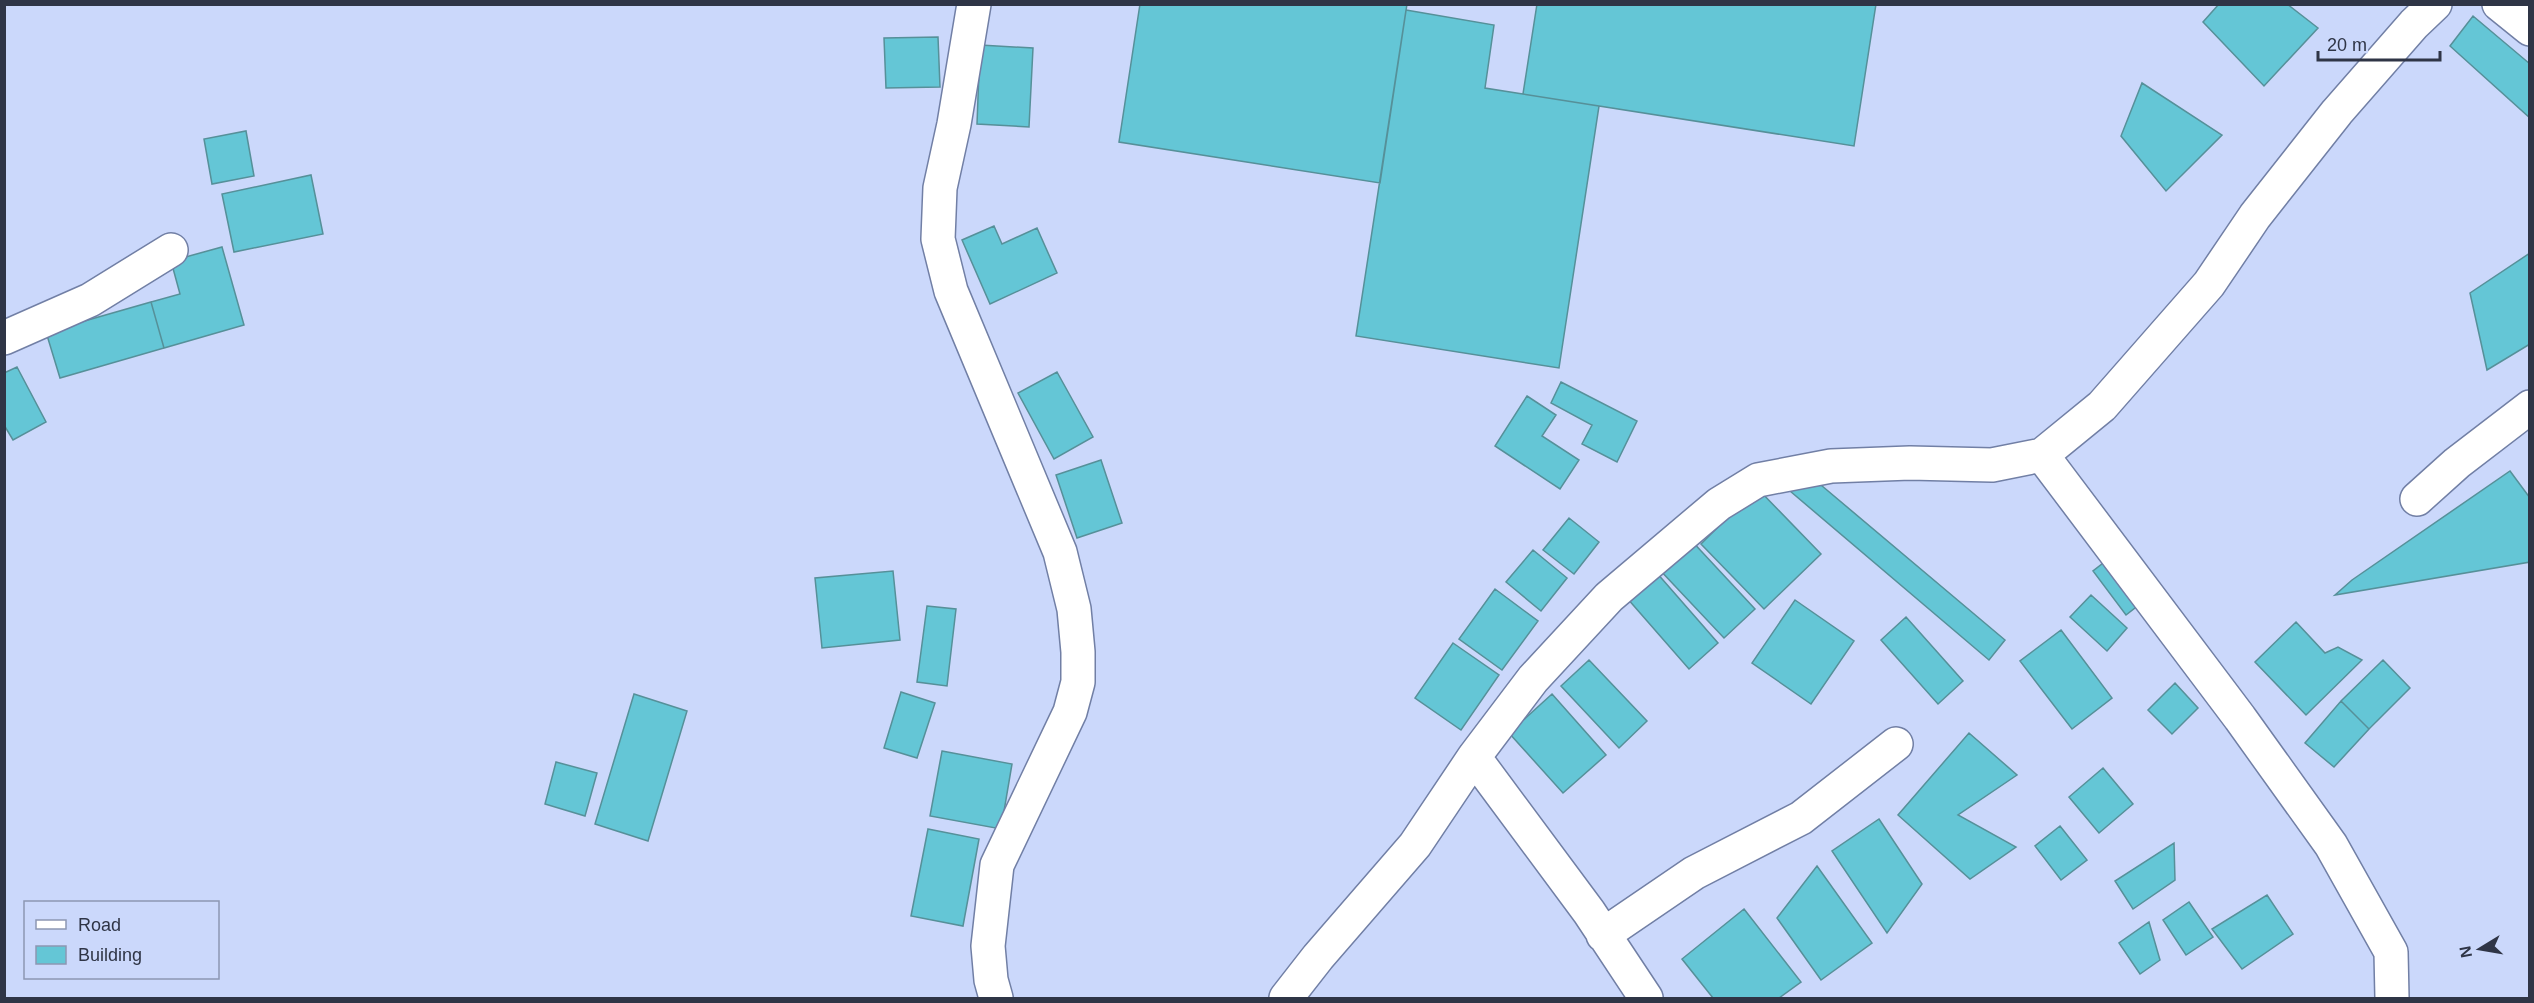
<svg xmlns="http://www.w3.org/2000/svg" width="2534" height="1003" font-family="Helvetica,sans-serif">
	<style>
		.building { fill: #64c6d6; stroke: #569099; stroke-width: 1.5 }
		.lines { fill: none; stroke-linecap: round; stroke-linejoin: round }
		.street-casing { stroke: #717fa5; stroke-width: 36 }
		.street { stroke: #fff; stroke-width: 33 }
	</style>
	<rect width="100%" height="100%" fill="#cbd8fb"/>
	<path class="building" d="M1140,4H1407L1380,183L1119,142Z
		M1537,4H1876L1854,146L1523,94Z
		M2219,4H2287L2318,28L2264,86L2203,22Z
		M1406,10L1494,25L1485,88L1599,106L1559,368L1356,336Z
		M2473,16L2530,64V118L2450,46Z
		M938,37L940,87L886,88L884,38Z
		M980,45L1033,48L1029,127L977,124Z
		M2142,83L2222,135L2166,191L2121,136Z
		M246,131L254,176L212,184L204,139Z
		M311,175L323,234L234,252L222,194Z
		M994,226L1002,244L1037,228L1057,273L990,304L962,240Z
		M222,247L244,325L164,348L151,302L180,294L171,261Z
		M2530,253V344L2487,370L2470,293Z
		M151,302L164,348L60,378L46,332Z
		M17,367L46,422L13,440L4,425V373Z
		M1057,372L1093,437L1054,459L1018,393Z
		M1561,382L1637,421L1617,462L1582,444L1592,425L1551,403Z
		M1527,396L1556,415L1542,436L1579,460L1560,489L1495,446Z
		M1101,460L1122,523L1077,538L1056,475Z
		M2510,471L2530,498V562L2335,595L2352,580Z
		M1815,480L2005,640L1989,660L1790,491Z
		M1757,488L1821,554L1764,609L1701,544Z
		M1569,518L1599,542L1574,574L1543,550Z
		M1689,538L1755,609L1724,638L1658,568Z
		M1533,550L1567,578L1541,611L1506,582Z
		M2107,560L2140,604L2126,615L2093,571Z
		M893,571L900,640L822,648L815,578Z
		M1656,572L1718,643L1689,669L1627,598Z
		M1495,589L1538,621L1502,670L1459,639Z
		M2091,595L2127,628L2107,651L2070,617Z
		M1795,600L1854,641L1811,704L1752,663Z
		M927,606L956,609L947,686L917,682Z
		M1906,617L1963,681L1938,704L1881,640Z
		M2296,622L2325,653L2338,647L2362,660L2306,715L2255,662Z
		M2061,630L2112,698L2072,729L2020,661Z
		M1453,643L1499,675L1461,730L1415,698Z
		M1589,660L1647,721L1619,748L1561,686Z
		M2383,660L2410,688L2369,729L2341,701Z
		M2175,683L2198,708L2172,734L2148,710Z
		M901,692L935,703L917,758L884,748Z
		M634,694L687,711L648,841L595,824Z
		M1552,694L1606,755L1563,793L1509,733Z
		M2341,701L2369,729L2334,767L2305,743Z
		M1969,733L2017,775L1958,815L2016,847L1970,879L1898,815Z
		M942,751L1012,764L1001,829L930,816Z
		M556,762L597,773L585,816L545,804Z
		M2103,768L2133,804L2099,833L2069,797Z
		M1879,819L1922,884L1887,933L1832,851Z
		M2060,826L2087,860L2061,880L2035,846Z
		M928,829L979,839L963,926L911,916Z
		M2174,843L2175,880L2133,909L2115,881Z
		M1817,866L1872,943L1821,980L1777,918Z
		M2267,895L2293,934L2242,969L2212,929Z
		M2189,902L2213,937L2186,955L2163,920Z
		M1744,909L1801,982L1779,998H1713L1682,959Z
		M2149,922L2160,960L2140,974L2119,943Z"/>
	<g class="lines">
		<defs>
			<path id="street" d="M974,4L954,124L940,188L938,239L951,291L1060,552L1074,609L1078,652V682L1070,712L997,865L988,946L991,980L996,998
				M2499,4L2530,29
				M4,338L90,300L171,250
				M2042,455L2240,718L2331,845L2391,952L2392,998
				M2417,499L2457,463L2530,407
				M1474,757L1589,912L1646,998
				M1603,935L1694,873L1801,818L1896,744
				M1286,998L1318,957L1415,845L1474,757L1533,679L1609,597L1719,504L1758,480L1831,466L1910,463L1992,465L2042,455L2102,406L2209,284L2255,216L2337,112L2414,24L2435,4"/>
		</defs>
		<use href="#street" class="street-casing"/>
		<use href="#street" class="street"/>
	</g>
	<rect width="2534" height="1003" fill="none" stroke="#2f3546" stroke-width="12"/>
	<rect x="24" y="901" width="195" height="78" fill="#cbd8fb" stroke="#8d97b3" stroke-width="1.5"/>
	<rect x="36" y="920" width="30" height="9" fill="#ffffff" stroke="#8d97b3" stroke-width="1.5"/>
	<text x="78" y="931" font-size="18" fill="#2f3546">Road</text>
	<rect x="36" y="946" width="30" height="18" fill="#64c6d6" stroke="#8d97b3" stroke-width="1.5"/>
	<text x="78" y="961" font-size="18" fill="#2f3546">Building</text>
	<g transform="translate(2480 949) rotate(259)" stroke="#cbd8fb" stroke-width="4.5" paint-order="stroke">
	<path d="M0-4.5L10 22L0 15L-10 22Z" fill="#2f3546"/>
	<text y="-9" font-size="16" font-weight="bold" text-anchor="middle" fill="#2f3546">N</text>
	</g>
	<path d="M2318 51v9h122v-9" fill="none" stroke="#2f3546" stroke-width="3"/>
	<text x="2327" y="51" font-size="18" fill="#2f3546" stroke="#cbd8fb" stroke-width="4.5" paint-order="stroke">20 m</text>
</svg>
